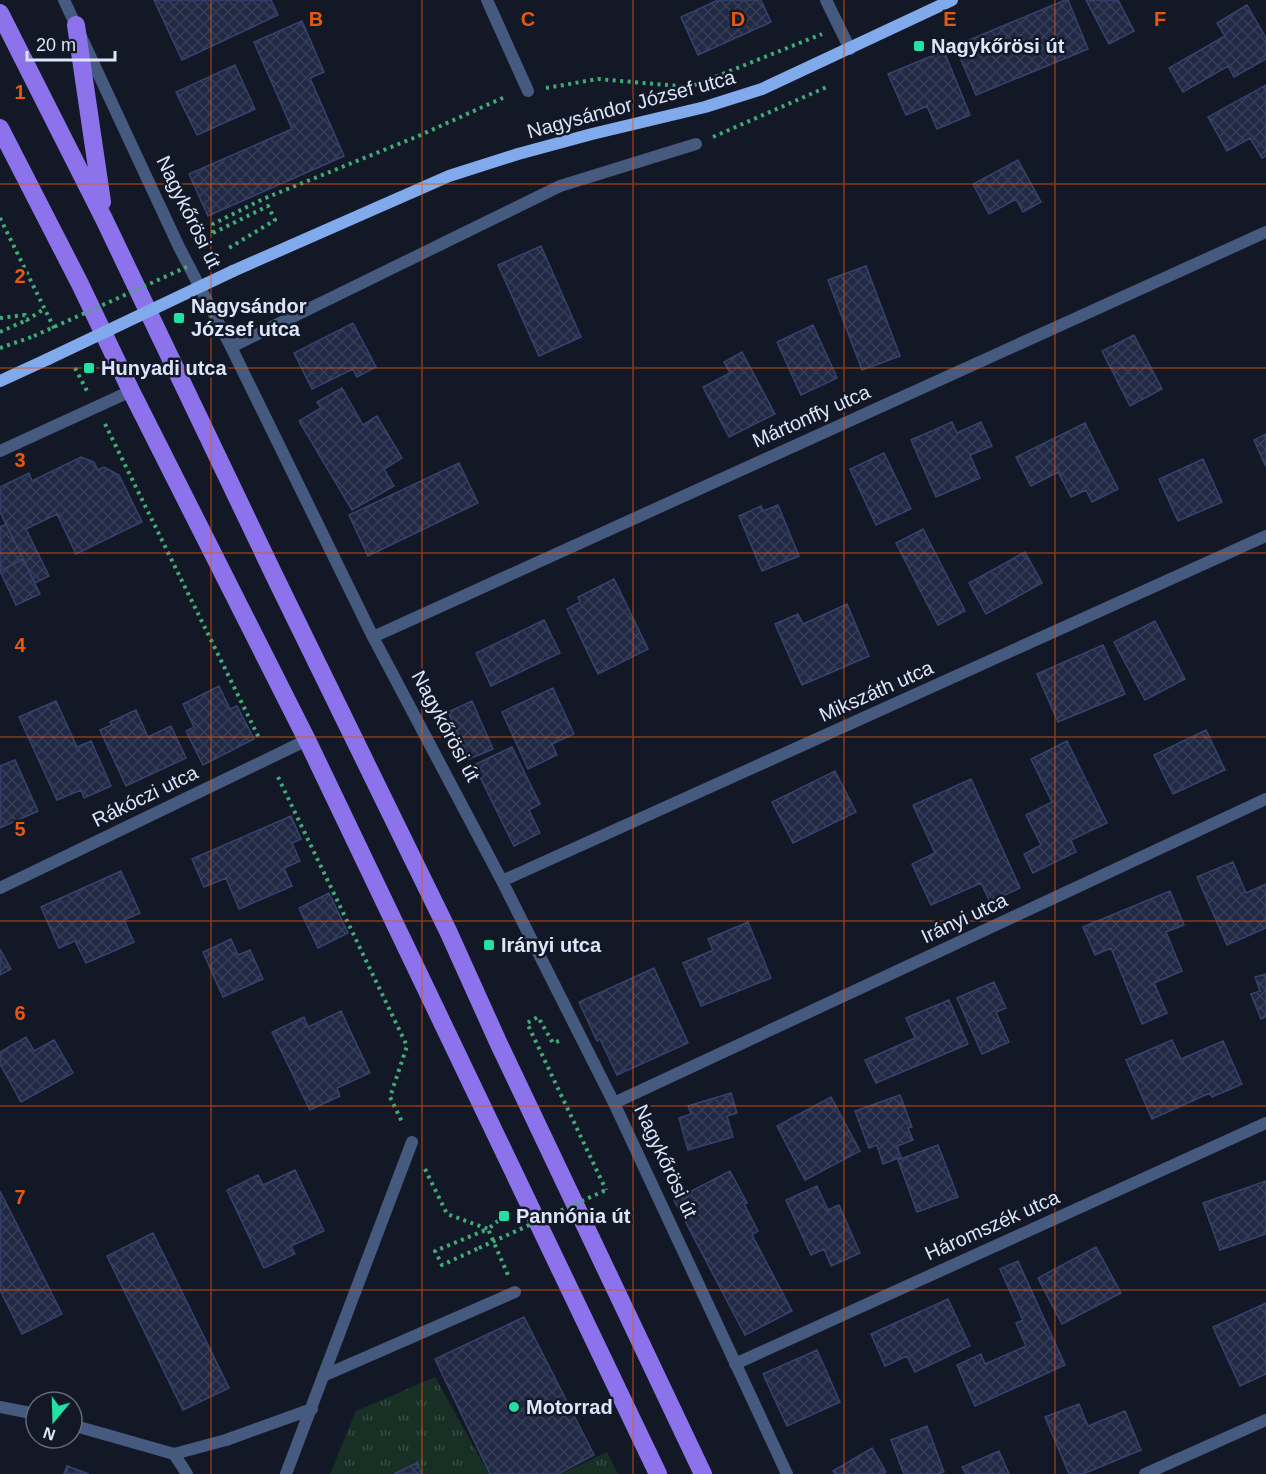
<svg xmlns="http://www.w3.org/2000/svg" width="1266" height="1474" font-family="Helvetica,sans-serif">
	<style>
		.park { fill: url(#park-tufts) }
		.building { fill: url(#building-cross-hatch); stroke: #37426d; stroke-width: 1.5 }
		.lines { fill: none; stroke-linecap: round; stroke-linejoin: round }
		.path { stroke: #41aa79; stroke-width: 4; stroke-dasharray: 3 4.5; stroke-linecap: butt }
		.lane { stroke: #455a7e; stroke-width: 12 }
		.street { stroke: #455a7e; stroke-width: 12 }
		.secondary { stroke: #81aaed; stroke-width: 12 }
		.primary { stroke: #8d73eb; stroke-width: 18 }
		.path-bridge { stroke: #41aa79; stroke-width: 4; stroke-dasharray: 3 4.5; stroke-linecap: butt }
		.secondary-bridge { stroke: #81aaed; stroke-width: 12 }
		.grid { fill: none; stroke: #e8590c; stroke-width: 1.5; stroke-opacity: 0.55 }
		.poi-dot { fill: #23e0a5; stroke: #131826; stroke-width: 2 }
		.labels { text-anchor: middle; stroke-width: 5; stroke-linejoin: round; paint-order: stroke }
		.poi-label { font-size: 20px; font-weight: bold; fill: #dde5fa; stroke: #131826; text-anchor: start }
		.street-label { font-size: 20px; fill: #dde5fa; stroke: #131826 }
		.grid-label { font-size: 20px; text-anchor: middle; font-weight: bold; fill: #e8590c; stroke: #131826; stroke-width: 5; stroke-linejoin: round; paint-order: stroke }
	</style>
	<defs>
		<pattern id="park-tufts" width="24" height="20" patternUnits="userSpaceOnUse" patternTransform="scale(1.5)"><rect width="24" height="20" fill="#172f24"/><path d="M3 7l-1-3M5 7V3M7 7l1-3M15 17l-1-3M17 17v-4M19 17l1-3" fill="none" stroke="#384d45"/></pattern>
		<pattern id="building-cross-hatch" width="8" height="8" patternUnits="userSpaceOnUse" patternTransform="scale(1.5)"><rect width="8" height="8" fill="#222944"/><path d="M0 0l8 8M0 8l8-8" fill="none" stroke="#373e57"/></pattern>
	</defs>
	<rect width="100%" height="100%" fill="#131826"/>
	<path class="park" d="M435,1377L489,1474H330L356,1411Z
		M607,1452L618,1474H560Z"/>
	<path class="building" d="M154,0H271L278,15L182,60Z
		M718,0H761L771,22L698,55L681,17Z
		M1065,0H1068L1088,49L976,95L955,46Z
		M1086,0H1118L1134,31L1109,44Z
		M1247,5L1266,38V59L1234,77L1228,66L1183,92L1169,68L1225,36L1217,23Z
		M302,21L324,72L310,78L344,156L208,216L189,174L292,129L254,42Z
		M944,51L970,115L937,129L927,106L906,115L888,74Z
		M235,65L255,109L197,135L176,92Z
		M1266,85V156L1262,158L1250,138L1227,151L1208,117Z
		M1018,160L1041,202L1023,212L1016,199L989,214L973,184Z
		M541,246L581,337L539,356L498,265Z
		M866,266L900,356L862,370L828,280Z
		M353,323L376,367L357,377L353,369L312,389L294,353Z
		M813,325L837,378L801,395L777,342Z
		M1134,335L1162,389L1130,406L1102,351Z
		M742,352L775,414L729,437L703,387L730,373L724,362Z
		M342,388L363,425L377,416L402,458L384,469L394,486L352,510L299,421L321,408L317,402Z
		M952,422L957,433L981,422L992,446L970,455L980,478L936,497L911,440Z
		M1085,423L1118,489L1092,502L1086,490L1071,497L1058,472L1031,486L1016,457Z
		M1266,434V467L1254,440Z
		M884,453L911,509L876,525L850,469Z
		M81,457L94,462L98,470L104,467L119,475L142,522L76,554L57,514L26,529L49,576L35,583L0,512V487L29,473L32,481Z
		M1203,459L1222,502L1178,521L1159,479Z
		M459,463L478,503L368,556L349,515Z
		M778,505L799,556L762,571L739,516L761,506L763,511Z
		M6,524L23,559L0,571V527Z
		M923,529L965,611L938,625L896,543Z
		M1025,552L1042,583L986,614L969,583Z
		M23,559L40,594L16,605L0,571Z
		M614,579L648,649L598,674L567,609L580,602L578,597Z
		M847,604L869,656L802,685L775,624L798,614L803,624Z
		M544,620L560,653L491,686L476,653Z
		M1155,621L1185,679L1145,700L1114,642Z
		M1103,645L1125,694L1058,722L1037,674Z
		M219,686L230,709L237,706L254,739L203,765L186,731L194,727L183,704Z
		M553,688L574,734L552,744L557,755L528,769L502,712Z
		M56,701L77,747L91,741L111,786L84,798L81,790L57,800L19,717Z
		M472,701L493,749L469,759L448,712Z
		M136,710L148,737L171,726L186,758L126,786L100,730L112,725L110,722Z
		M1206,730L1225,770L1173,794L1154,755Z
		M1067,741L1107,823L1071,840L1076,852L1033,873L1024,854L1041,845L1026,815L1052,802L1031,759Z
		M512,747L540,804L529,810L540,833L514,846L474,765Z
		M15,760L38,811L0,828V766Z
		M835,771L856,812L793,843L772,802Z
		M971,779L1020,888L990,902L981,883L931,905L912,864L935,853L913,805Z
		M291,816L301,839L292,843L300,861L284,868L292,886L239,909L226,878L204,887L192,859Z
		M1233,862L1246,893L1266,884V928L1227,945L1197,877Z
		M121,871L140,913L124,920L134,942L86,963L75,941L59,948L41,907Z
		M1170,891L1184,925L1166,932L1182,971L1154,983L1167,1013L1142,1024L1111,948L1095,955L1083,927Z
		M329,893L348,933L318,948L299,908Z
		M748,922L771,978L701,1006L683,963L713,950L708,939Z
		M231,939L238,955L250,950L263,979L223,997L203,952Z
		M0,949L11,969L0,975Z
		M654,968L688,1043L617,1075L600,1039L597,1041L579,1002Z
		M1266,974V1017L1261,1019L1251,994L1260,991L1255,977Z
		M994,982L1006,1008L996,1012L1009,1042L982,1054L957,998Z
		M949,1000L968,1044L876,1083L865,1060L915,1038L906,1018Z
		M341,1011L370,1073L337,1088L340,1096L310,1110L272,1032L304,1017L308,1027Z
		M26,1037L34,1051L54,1040L73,1073L21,1102L0,1064V1052Z
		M1172,1040L1181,1059L1223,1041L1242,1084L1212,1097L1210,1093L1152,1119L1126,1060Z
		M731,1093L737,1113L727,1116L733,1137L688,1150L679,1118L691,1114L688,1106Z
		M900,1095L912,1127L908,1128L913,1140L897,1146L901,1157L883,1164L877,1145L869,1148L855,1111Z
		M831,1097L860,1151L805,1180L777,1126Z
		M938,1145L958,1197L917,1212L898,1160Z
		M295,1170L324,1231L291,1246L295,1254L264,1268L227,1190L258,1175L263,1185Z
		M730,1171L747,1203L744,1204L758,1231L752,1235L792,1311L745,1335L674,1200Z
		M1266,1181V1234L1220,1250L1203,1203Z
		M817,1186L828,1210L839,1205L860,1253L831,1266L824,1249L811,1255L786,1200Z
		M0,1191L62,1314L22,1334L0,1290Z
		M153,1233L229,1388L183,1410L107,1256Z
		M1096,1247L1121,1293L1062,1324L1038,1278Z
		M1018,1261L1065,1365L975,1406L957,1365L981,1354L985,1364L1026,1346L1016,1323L1023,1320L1000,1269Z
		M948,1299L970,1346L915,1372L907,1356L885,1366L871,1334Z
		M1266,1303V1374L1240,1386L1213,1327Z
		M524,1317L594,1455L558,1474H490L435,1359Z
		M817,1350L840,1402L787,1426L763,1374Z
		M1079,1404L1088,1426L1125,1411L1141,1450L1083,1474H1069L1045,1417Z
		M927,1426L944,1472L937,1474H904L891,1440Z
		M872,1448L886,1472L882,1474H835L833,1471Z
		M999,1451L1009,1474H966L962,1467Z
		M417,1463L422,1474H394Z
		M67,1466L89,1474H64Z"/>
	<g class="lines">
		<path class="path" d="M546,88L598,79L690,87L822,34
			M713,137L829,86
			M0,218L56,332
			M213,233V224L263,199L416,137L507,96
			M213,233L268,206L275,220L229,248
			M0,318L25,315L27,320L44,309
			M0,332L27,320
			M0,348L34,336
			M75,368L87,391
			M105,424L260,740
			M278,777L407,1046L390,1097L403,1124
			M559,1041L553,1043L538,1017L527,1023L606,1190
			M425,1169L447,1214L488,1229L435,1251L442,1265L479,1248
			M504,1216L488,1229L508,1275"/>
		<path class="lane" d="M323,1376L515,1292"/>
		<path class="street" d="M64,0L179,247L231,347L373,637L502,881L614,1103L787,1474
			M487,0L528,91
			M826,0L850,49
			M231,347L560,186L696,144
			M0,451L131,391
			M373,637L1266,232
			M502,881L1266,536
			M0,888L307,740
			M614,1103L1266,799
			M735,1364L1266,1123
			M0,1407L36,1414
			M72,1425L174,1454L187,1474
			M174,1454L226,1440L312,1409
			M286,1474L412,1142
			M1145,1474L1266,1420"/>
		<path class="secondary" d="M233,271L449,176L518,154L592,134L705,107L762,89L952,0
			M0,381L48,359"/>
		<path class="primary" d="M0,13L104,219L275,577L448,931L498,1042L703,1474
			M76,25L102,202
			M0,128L80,284L131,391L307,740L658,1474"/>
		<path class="path-bridge" d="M34,336L189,266
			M479,1248L606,1190"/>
		<path class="secondary-bridge" d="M48,359L233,271"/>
	</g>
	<path class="grid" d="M211,0V1474M422,0V1474M633,0V1474M844,0V1474M1055,0V1474M0,184H1266M0,368H1266M0,553H1266M0,737H1266M0,921H1266M0,1106H1266M0,1290H1266"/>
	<g class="poi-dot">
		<rect x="913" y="40" width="12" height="12" rx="3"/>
		<rect x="173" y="312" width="12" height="12" rx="3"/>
		<rect x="83" y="362" width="12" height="12" rx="3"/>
		<rect x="483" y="939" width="12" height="12" rx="3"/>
		<rect x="498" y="1210" width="12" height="12" rx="3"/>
		<circle cx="514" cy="1407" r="6"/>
	</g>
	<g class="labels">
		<g class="poi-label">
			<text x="931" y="53">Nagykőrösi út</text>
			<text x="191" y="313">Nagysándor<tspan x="191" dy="23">József utca</tspan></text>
			<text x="101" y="375">Hunyadi utca</text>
			<text x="501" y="952">Irányi utca</text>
			<text x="516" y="1223">Pannónia út</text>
			<text x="526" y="1414">Motorrad</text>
		</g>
		<g class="street-label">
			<text transform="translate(631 104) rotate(-15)" y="7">Nagysándor József utca</text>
			<text transform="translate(189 212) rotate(64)" y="7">Nagykőrösi út</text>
			<text transform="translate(811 416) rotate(-24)" y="7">Mártonffy utca</text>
			<text transform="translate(876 691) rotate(-24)" y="7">Mikszáth utca</text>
			<text transform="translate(446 726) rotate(62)" y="7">Nagykőrösi út</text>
			<text transform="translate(145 796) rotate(-26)" y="7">Rákóczi utca</text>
			<text transform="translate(964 918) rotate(-25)" y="7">Irányi utca</text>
			<text transform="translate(666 1161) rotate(65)" y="7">Nagykőrösi út</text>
			<text transform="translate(992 1225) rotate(-24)" y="7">Háromszék utca</text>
		</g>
	</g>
	<g class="grid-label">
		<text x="316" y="26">B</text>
		<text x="528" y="26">C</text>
		<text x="738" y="26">D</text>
		<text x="950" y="26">E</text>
		<text x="1160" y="26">F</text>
		<text x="20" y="99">1</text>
		<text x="20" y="283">2</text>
		<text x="20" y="467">3</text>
		<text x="20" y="652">4</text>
		<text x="20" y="836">5</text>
		<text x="20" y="1020">6</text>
		<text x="20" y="1204">7</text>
	</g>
	<g transform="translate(54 1420) rotate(199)"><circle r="28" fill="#131826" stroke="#646a7b" stroke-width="1.5"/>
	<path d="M0-4.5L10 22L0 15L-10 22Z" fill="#23e0a5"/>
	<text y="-9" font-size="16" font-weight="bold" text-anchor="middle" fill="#dde5fa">N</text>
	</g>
	<path d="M27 51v9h88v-9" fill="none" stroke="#dde5fa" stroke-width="3"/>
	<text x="36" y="51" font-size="18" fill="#dde5fa" stroke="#131826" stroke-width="4.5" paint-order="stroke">20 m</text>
</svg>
